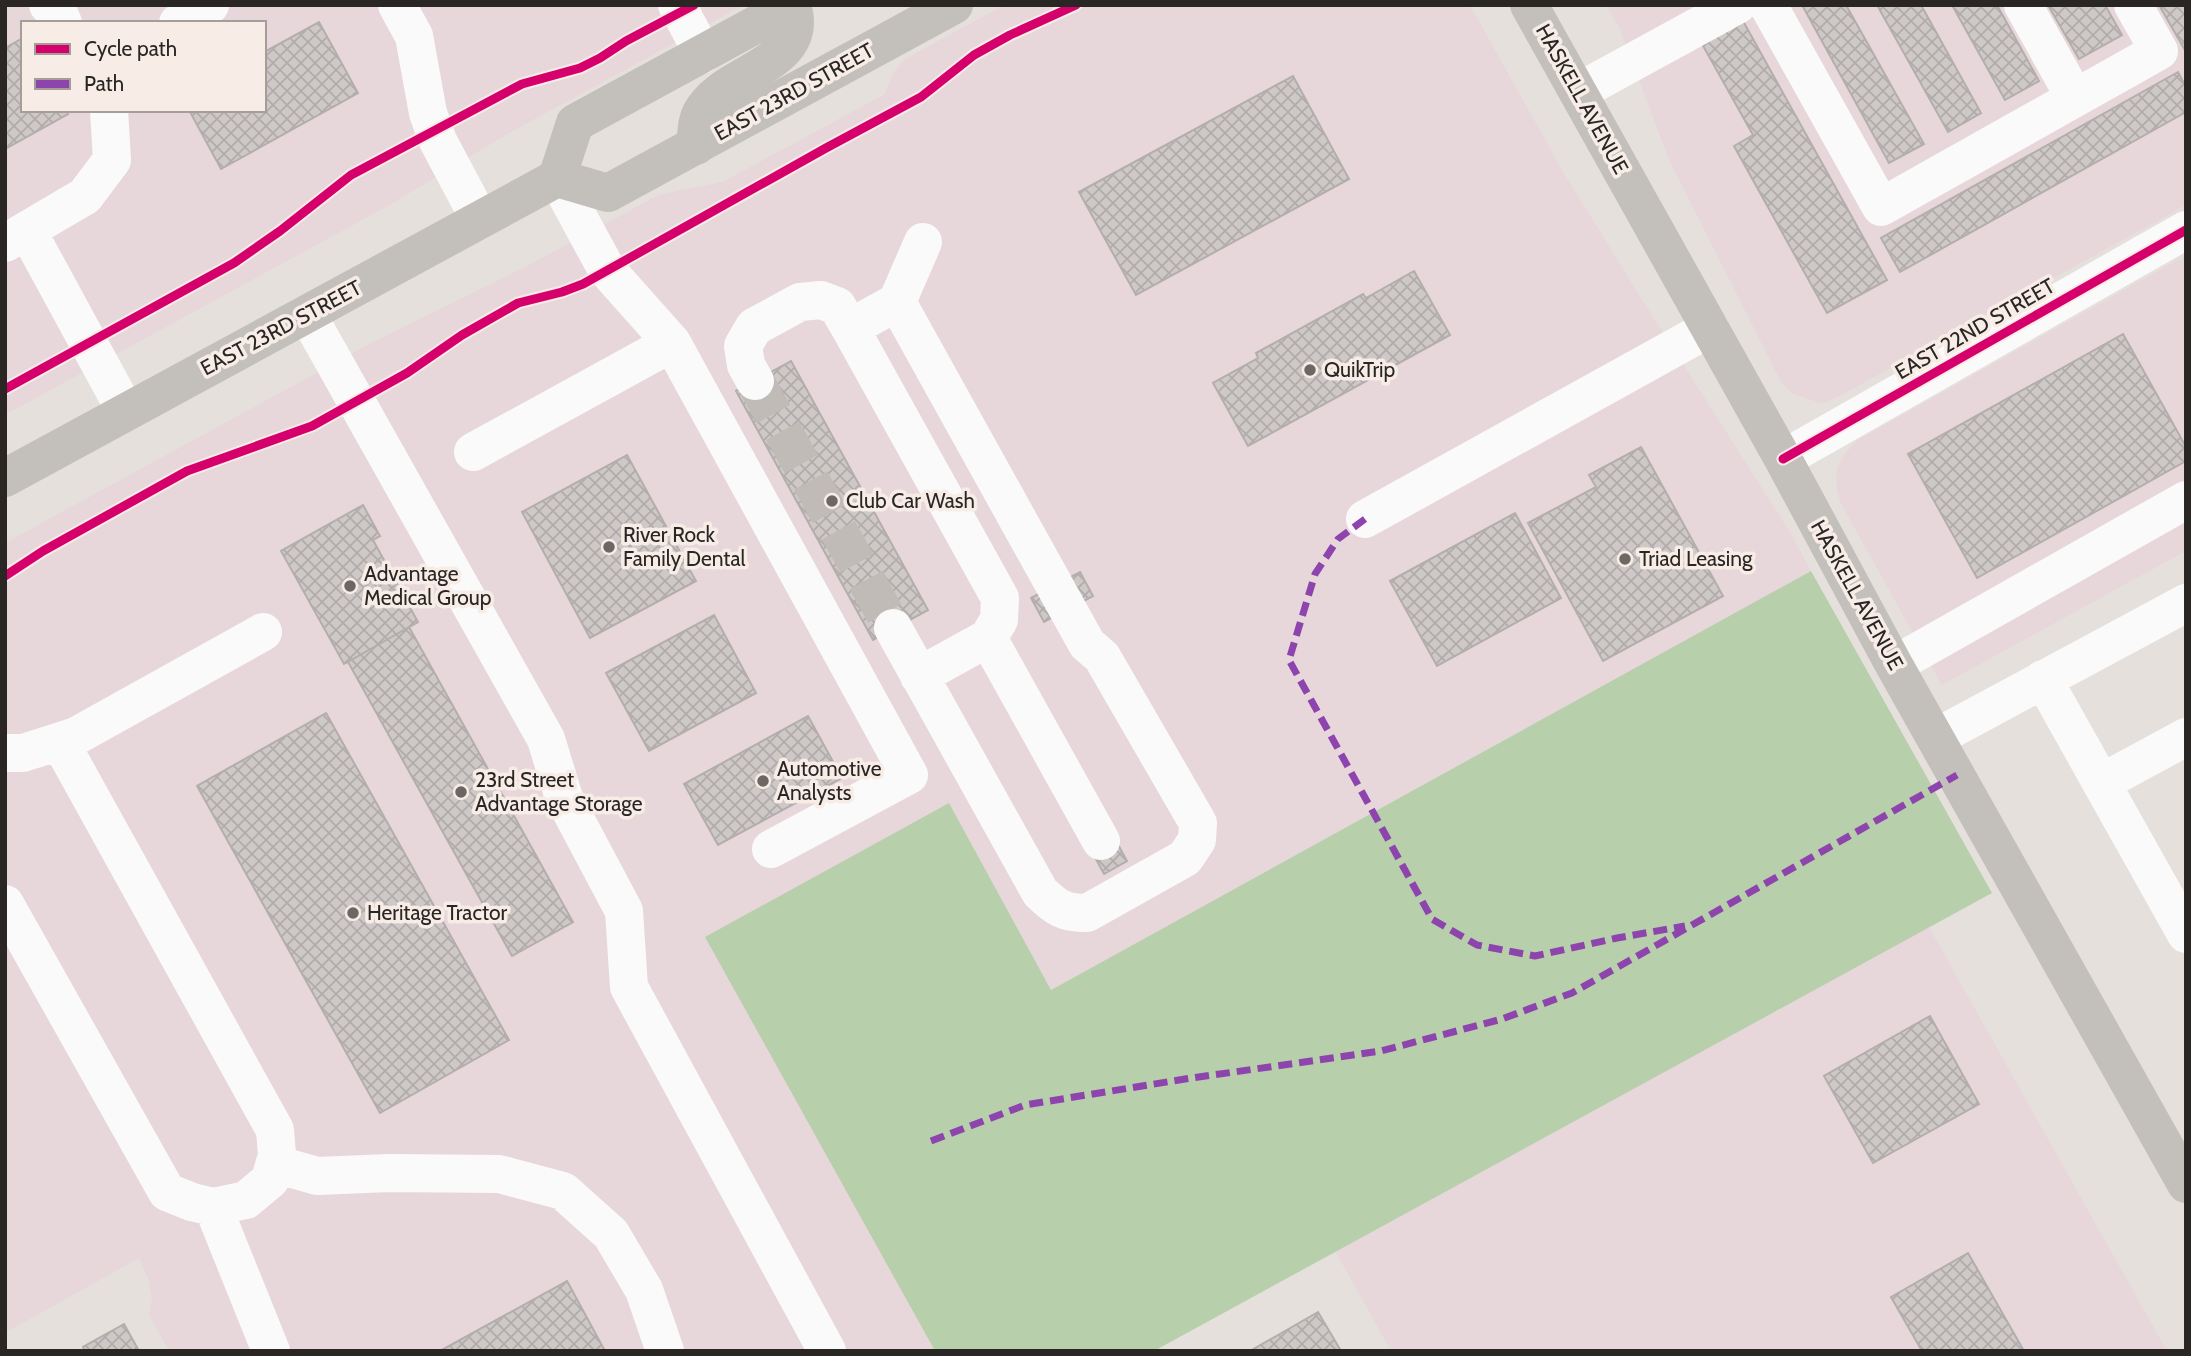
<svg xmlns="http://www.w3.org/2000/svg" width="2191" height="1356" font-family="Cabin,sans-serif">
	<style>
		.commercial { fill: #e7d7db; fill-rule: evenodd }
		.green { fill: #b8cfac }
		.building { fill: url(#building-cross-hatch); stroke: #b3aeac; stroke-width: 2 }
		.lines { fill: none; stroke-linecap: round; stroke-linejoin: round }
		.minor-tunnel { stroke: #c0bbb7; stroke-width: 38; stroke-dasharray: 38 19; stroke-linecap: butt }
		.minor { stroke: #fbfafa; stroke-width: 38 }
		.major { stroke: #c3bfba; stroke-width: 38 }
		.quiet { stroke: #8e44ad; stroke-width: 7; stroke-dasharray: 14 7; stroke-linecap: butt }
		.cycleway-casing { stroke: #f7ede6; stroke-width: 13 }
		.cycleway { stroke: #d6006c; stroke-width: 9 }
		.poi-dot { fill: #6c6764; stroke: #f7ede6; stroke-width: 2.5 }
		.labels { text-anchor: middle; stroke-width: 7; stroke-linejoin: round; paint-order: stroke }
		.street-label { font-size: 21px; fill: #2a2624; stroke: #f7ede6 }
		.poi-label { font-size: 21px; fill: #2a2624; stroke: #f7ede6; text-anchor: start }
	</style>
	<defs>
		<pattern id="building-cross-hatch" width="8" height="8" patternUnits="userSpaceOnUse" patternTransform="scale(1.75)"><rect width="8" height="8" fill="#cec9c7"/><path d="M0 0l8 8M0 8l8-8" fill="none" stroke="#b1acab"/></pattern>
	</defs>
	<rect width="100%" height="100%" fill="#e6e0dc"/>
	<path class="commercial" d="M5,5H744L511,132L388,206L5,415ZM23,23H264V110H23Z
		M1004,5H1470L1562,170L1636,290L1790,532L1811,571L1051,990L949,804L706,937L935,1351H169L149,1315L152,1299L148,1279L139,1258L5,1333V543L375,341L529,265L651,199L663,194L722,182L789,146L885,94L893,73L905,59Z
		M1606,5H2186V205L1842,395L1824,403L1810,400L1793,394L1782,384L1669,160L1620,29Z
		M2186,255V551L1942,685L1840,502L1836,484L1837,469L1845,453L1858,440Z
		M1929,927L2167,1351H1391L1335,1251Z"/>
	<path class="green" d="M1811,571L1992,893L1154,1351H935L705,937L949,803L1051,990Z"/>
	<path class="building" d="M1802,5H1846L1924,144L1889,163Z
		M1877,5H1921L1981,113L1948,132Z
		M1952,5H1997L2039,81L2005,100Z
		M2048,5H2105L2122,35L2079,59Z
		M2159,5H2186V52Z
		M1743,21L1887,280L1827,313L1734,146L1753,135L1702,44Z
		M319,22L358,93L221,169L189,110H264V52Z
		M23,38V110H66L68,114L5,149V48Z
		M2178,72L2186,87V112L1900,272L1881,238Z
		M1293,76L1349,179L1136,295L1079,192Z
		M1414,271L1450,335L1248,446L1213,383L1258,358L1256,353L1363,294L1366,298Z
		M2123,334L2186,447V461L1977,578L1908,454Z
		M791,361L928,610L873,640L736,391Z
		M1641,447L1723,596L1603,661L1528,523L1596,487L1589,475Z
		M627,455L696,581L590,638L522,512Z
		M363,505L380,536L373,540L418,622L344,664L281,551Z
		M1515,513L1561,598L1437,666L1390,581Z
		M1080,572L1093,596L1044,622L1031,598Z
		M714,615L756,693L649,751L606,673Z
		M409,627L573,922L512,956L348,662Z
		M326,713L509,1040L380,1113L197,786Z
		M808,716L842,778L718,845L684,784Z
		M1115,839L1127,861L1104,874L1092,852Z
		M1930,1016L1979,1104L1873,1163L1824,1076Z
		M1968,1253L2024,1351H1922L1891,1297Z
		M567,1281L605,1351H440Z
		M1318,1312L1341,1351H1250Z
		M124,1324L139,1351H85L83,1347Z"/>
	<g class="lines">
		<path class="minor-tunnel" d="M755,381L893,628"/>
		<path class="minor" d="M48,5L60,16L63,23
			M397,5L414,36L428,113L438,141L480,220
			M677,5L703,54
			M1768,5L1881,207L2159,51L2133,5
			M2023,5L2075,98
			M178,23L210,5
			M1578,92L1737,5
			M557,178L607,270L672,343L909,775L771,849
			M27,230L126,412
			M923,242L897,302L850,328L1000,598L999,620L988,638L1101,841
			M5,243L85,196L112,160L109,110
			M307,314L546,739L564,798L624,911L629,987L827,1351
			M755,381L746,365L743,346L754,327L800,302L821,300L837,306L850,328
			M473,452L672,343
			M1783,459L2186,230
			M1365,519L1710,328
			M893,628L1040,892C1056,908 1064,913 1087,913L1185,858L1197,840L1198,823L1102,657L1087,644L897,302
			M1894,665L2186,500
			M919,676L988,638
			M2043,679L2186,934
			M1935,738L2186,603
			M5,753H23L76,736L263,632
			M2101,783L2186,737
			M5,904L167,1192L192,1202L213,1207L246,1200L270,1180L277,1155L275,1130L60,742
			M275,1164L317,1176L389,1173L499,1174L563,1191L611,1234L644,1290L665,1351
			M213,1207L271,1351"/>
		<path class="major" d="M1529,5L1783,459L1894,665L2186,1184
			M696,146C696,135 696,123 701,113C724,69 812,67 792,5
			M557,178L608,193L954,5
			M5,478L557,178L575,123L792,5"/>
		<path class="quiet" d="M1365,519L1338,539L1315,574L1289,660L1432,919L1477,945L1535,956L1617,938L1685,926
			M931,1141L1025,1105L1185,1079L1381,1051L1502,1019L1572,993L1957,775"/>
		<defs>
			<path id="cycleway" d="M5,389L234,263L280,231L351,175L522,84L580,68L600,58L626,41L694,5
				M1783,459L2186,230
				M5,576L43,551L187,471L312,426L407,373L462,335L518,303L562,292L583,284L826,148L921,97L974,55L1010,35L1076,5"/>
		</defs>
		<use href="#cycleway" class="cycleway-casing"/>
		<use href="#cycleway" class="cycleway"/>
	</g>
	<g class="poi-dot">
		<circle cx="1310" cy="370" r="7"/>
		<circle cx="832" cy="501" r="7"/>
		<circle cx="609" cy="547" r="7"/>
		<circle cx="1625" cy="559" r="7"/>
		<circle cx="350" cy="586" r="7"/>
		<circle cx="763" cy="781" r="7"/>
		<circle cx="461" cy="792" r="7"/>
		<circle cx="353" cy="913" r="7"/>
	</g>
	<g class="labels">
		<g class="street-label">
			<text transform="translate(794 92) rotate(-29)" y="7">EAST 23RD STREET</text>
			<text transform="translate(1582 99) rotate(61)" y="7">HASKELL AVENUE</text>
			<text transform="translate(281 328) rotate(-28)" y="7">EAST 23RD STREET</text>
			<text transform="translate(1975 329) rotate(-30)" y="7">EAST 22ND STREET</text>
			<text transform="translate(1857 595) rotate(61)" y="7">HASKELL AVENUE</text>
		</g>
		<g class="poi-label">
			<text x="1324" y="377">QuikTrip</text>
			<text x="846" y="508">Club Car Wash</text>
			<text x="623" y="542">River Rock<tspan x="623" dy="24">Family Dental</tspan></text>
			<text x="1639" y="566">Triad Leasing</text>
			<text x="364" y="581">Advantage<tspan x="364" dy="24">Medical Group</tspan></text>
			<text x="777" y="776">Automotive<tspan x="777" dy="24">Analysts</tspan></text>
			<text x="475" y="787">23rd Street<tspan x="475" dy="24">Advantage Storage</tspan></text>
			<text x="367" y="920">Heritage Tractor</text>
		</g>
	</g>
	<rect width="2191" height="1356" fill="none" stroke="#2a2624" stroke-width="14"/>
	<rect x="21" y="21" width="245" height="91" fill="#f7ede6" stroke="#a59d98" stroke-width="2"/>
	<rect x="35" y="44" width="35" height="10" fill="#d6006c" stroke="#a59d98" stroke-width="2"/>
	<text x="84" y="56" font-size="21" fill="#2a2624">Cycle path</text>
	<rect x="35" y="79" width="35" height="10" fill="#8e44ad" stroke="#a59d98" stroke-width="2"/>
	<text x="84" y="91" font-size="21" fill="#2a2624">Path</text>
</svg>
